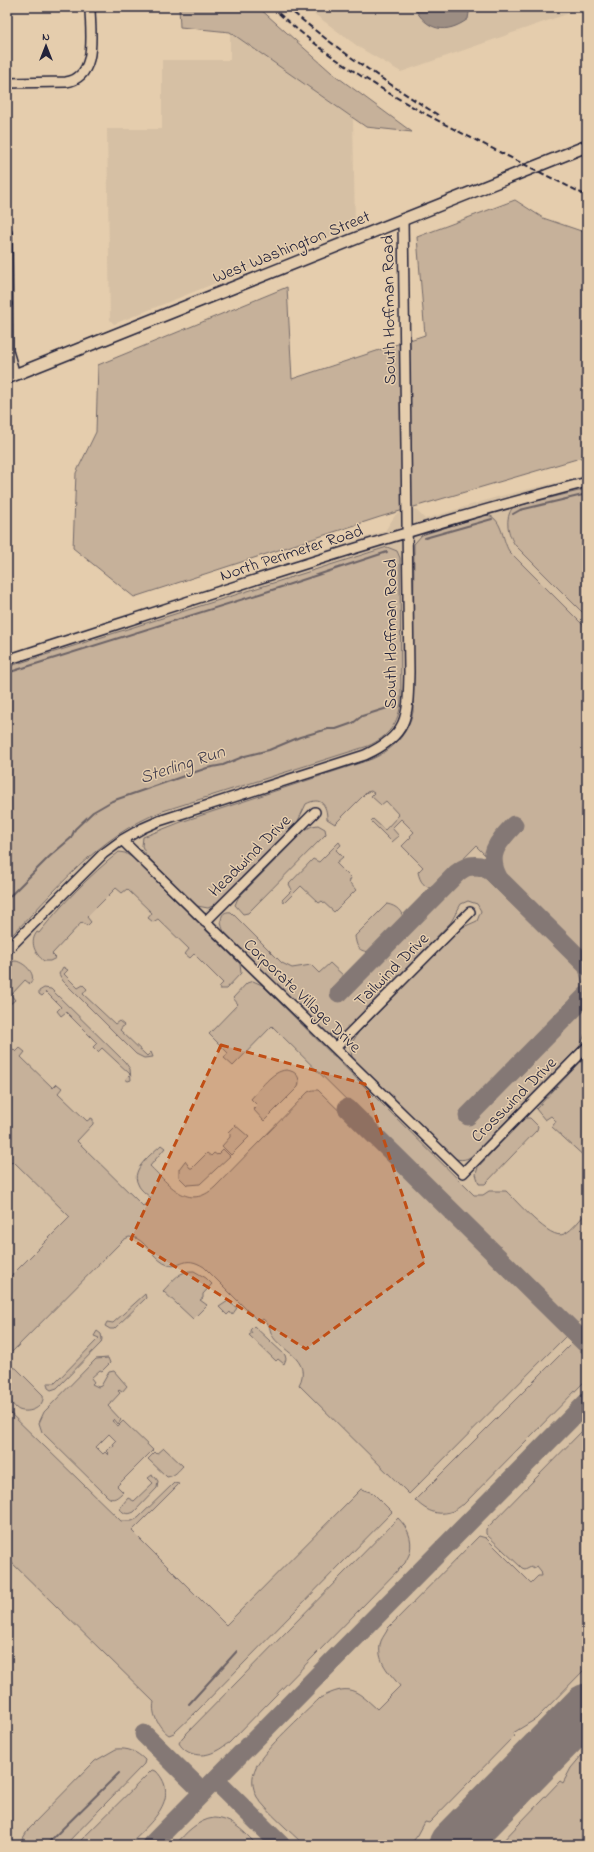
<svg xmlns="http://www.w3.org/2000/svg" width="594" height="1852" font-family="'Indie Flower',sans-serif">
	<style>
		.built { fill: #d6c0a4 }
		.green { fill: #c6b19a; stroke: #746a6a; fill-rule: evenodd }
		.water { fill: #9d8e83; stroke: #6c6366 }
		.lines { fill: none; stroke-linecap: round; stroke-linejoin: round }
		.stream { stroke: #6c6366; stroke-width: 2 }
		.taxiway { stroke: #847874; stroke-width: 19 }
		.runway { stroke: #847874; stroke-width: 49 }
		.minor-casing { stroke: #22223b; stroke-width: 12 }
		.major-casing { stroke: #22223b; stroke-width: 14 }
		.minor { stroke: #e5cdad; stroke-width: 9 }
		.major { stroke: #e5cdad; stroke-width: 11 }
		.rail { stroke: #22223b; stroke-width: 2; stroke-dasharray: 6 3; stroke-linecap: butt }
		.marked { fill: #c04e15; fill-opacity: 0.2; stroke: #c04e15; stroke-width: 3; stroke-dasharray: 8 5; stroke-linejoin: round }
		.labels { text-anchor: middle; stroke-width: 3; stroke-linejoin: round; paint-order: stroke }
		.street-label { font-size: 17px; fill: #22223b; stroke: #e5cdad }
		.water-label { font-size: 18px; font-style: italic; fill: #413d4d; stroke: #e5cdad }
	</style>
	<rect width="100%" height="100%" fill="#e5cdad"/>
	<filter id="ink" filterUnits="userSpaceOnUse"><feTurbulence type="fractalNoise" baseFrequency=".025" numOctaves="2"/><feDisplacementMap in="SourceGraphic" scale="8" xChannelSelector="R" yChannelSelector="G"/><feConvolveMatrix kernelMatrix="1 2 1 2 8 2 1 2 1" color-interpolation-filters="sRGB"/></filter>
	<g filter="url(#ink)">
		<path class="built" d="M305,7H587L401,72L360,48Z
			M230,32L353,118L355,227L114,324L110,320L107,129H162V60H230Z
			M587,475V1845H7V653L385,531L396,514L415,509L425,519L497,497Z"/>
		<path class="green" d="M179,7H258L332,73L412,132L366,127L230,32L180,27Z
			M515,200L543,218L587,233V456L380,517L134,597L73,548L76,473L96,432L98,365L287,287L292,379L425,335L417,237Z
			M587,489V617L515,545C508,534 504,519 513,507Z
			M485,515C502,515 502,540 509,551L587,629V955L476,846L434,889C424,887 420,882 418,872L423,867L402,846L411,837L410,836L414,832L401,819L392,828L399,836L392,842L371,821L373,819L385,830L399,815L386,801L381,805L371,796L374,793L371,791L367,792L335,824L327,819C327,805 321,796 306,804L298,821L217,904L208,908L197,906L146,855L142,846L143,837L181,822L372,759C394,749 407,735 413,712L414,544L422,535Z
			M387,547L397,551L400,558L401,701C399,723 388,737 368,746L163,811C97,836 56,891 7,940V667Z
			M318,825L325,829L326,834L248,913L243,914L235,905L238,898L305,830L312,826Z
			M339,842L341,845L336,850L343,857L336,863L351,878L349,882L356,890L334,912L322,901L319,903L301,886L284,903L282,900L292,890L289,884L313,859L319,862Z
			M119,852L125,853L133,858L240,964L241,973L226,989H220L219,987L223,983L194,954L190,958L185,954L189,949L158,919L153,922L148,918L152,913L127,889L122,893L116,888L87,917L91,922L87,926L82,922L52,954L56,958L50,961H44C35,954 29,942 37,932L39,933C62,904 90,875 119,852Z
			M469,875H478L485,878L579,970C588,995 577,988 568,1006L461,1116L469,1124L577,1014L587,1006V1030L580,1046L474,1154C468,1160 461,1161 453,1158L364,1071L352,1057L350,1046L358,1033L461,928L477,921L481,911L477,904L468,901L461,904L451,922L347,1030C340,1036 332,1037 324,1031L225,933C220,926 218,910 231,912L282,963L292,968L311,965L319,973L330,963L346,978L334,990L342,998L450,889Z
			M387,904C397,906 402,911 404,921L372,953C360,950 357,951 355,936Z
			M16,961C25,963 38,975 30,984L25,980L11,995L15,1000L10,1004L7,1002V962Z
			M63,967L68,970L64,974L78,988L83,985L87,989L83,994L115,1024L119,1021L124,1025L120,1030L147,1056L151,1052L153,1057L144,1058L136,1054L63,981L59,974Z
			M253,981L262,985L474,1195H483L489,1191H506C517,1201 550,1241 564,1234C573,1230 580,1219 587,1212V1315L575,1326L272,1026L233,1066L224,1058L228,1053L209,1034L238,1004L233,998L247,983Z
			M44,988L51,989L125,1062L130,1069L131,1080L128,1081L125,1079L130,1074L102,1048L98,1052L93,1047L97,1043L66,1012L61,1016L57,1011L61,1007L46,992L42,996L39,994V991Z
			M7,1043L16,1052L20,1048L25,1052L21,1057L53,1088L57,1084L62,1088L58,1093L87,1121L91,1118L93,1119V1124L77,1141L143,1206L151,1198C147,1194 140,1190 138,1184C130,1169 152,1154 161,1145L165,1148L150,1166C169,1184 188,1212 215,1187L308,1092L313,1090H318L567,1334L566,1336L409,1494L299,1385C313,1359 279,1350 272,1335C268,1326 272,1327 263,1319L259,1322L204,1267C183,1254 182,1269 168,1265C155,1261 148,1244 136,1238L129,1237L123,1240L7,1357V1280L70,1217L13,1161L7,1167Z
			M587,1055V1159L552,1127L556,1121L551,1116L545,1120L536,1109Z
			M286,1070C297,1071 301,1078 298,1087L264,1121L253,1109L257,1105L251,1099C260,1089 272,1071 286,1070Z
			M524,1118H530L538,1126L537,1130L485,1184H479L476,1174L478,1167Z
			M235,1125L249,1137L231,1155L222,1146L230,1137V1134L228,1132Z
			M223,1149L230,1156L200,1184L187,1185L179,1177V1169L185,1161L190,1168H192L207,1153L211,1156L214,1153L217,1155Z
			M194,1271L206,1278L212,1284L203,1294V1298L200,1300L207,1305L193,1319L163,1291C173,1281 179,1270 194,1271Z
			M145,1294L146,1298L114,1329H110L105,1326L107,1322L113,1323Z
			M228,1301L237,1308L232,1315L230,1312L227,1315L219,1307Z
			M254,1326L285,1355L286,1359L284,1364L278,1359L276,1361L249,1335L252,1333L250,1330Z
			M97,1331L101,1334L102,1339L101,1343L57,1388L51,1390L48,1388L47,1383H55L99,1338L94,1336Z
			M574,1341L587,1355V1379L463,1505C460,1505 456,1509 453,1511C437,1517 425,1510 415,1500Z
			M108,1358L110,1363L102,1371L100,1370L91,1378L94,1382L92,1384L98,1387L101,1386L109,1372L114,1371L127,1386L122,1392L119,1390L118,1391L120,1393L108,1406L121,1420L118,1424L114,1419L112,1421L118,1426L123,1421L153,1450L117,1486L123,1492C118,1497 113,1502 107,1496L42,1432L39,1423L44,1412L96,1359ZM109,1434L116,1441L113,1444L114,1446L113,1447L111,1446L106,1451L109,1454L108,1455L105,1452L103,1454L96,1447Z
			M10,1367L16,1368L43,1395C45,1407 30,1414 19,1410C15,1408 11,1402 7,1398V1369Z
			M7,1410L121,1521H132L138,1518L174,1483L179,1484L132,1531L226,1625L361,1489L373,1493L392,1512L196,1712L174,1733L169,1735C160,1729 151,1715 154,1702L7,1558Z
			M587,1426V1667L536,1719L513,1733L514,1736L429,1823L425,1822L418,1835L410,1845H304C291,1832 267,1812 257,1797C252,1787 251,1777 256,1767C264,1749 304,1714 320,1698C349,1683 355,1689 377,1709L400,1686C390,1673 375,1661 381,1641C383,1636 387,1632 388,1628L479,1536L486,1538L531,1583L538,1576H542L541,1571L537,1566L534,1568L531,1566L525,1569L522,1568L486,1534V1529Z
			M164,1448L183,1466C178,1471 175,1476 167,1477L148,1459L155,1452L157,1454Z
			M152,1475L155,1477L158,1481L157,1488L134,1512C128,1515 124,1514 120,1509L122,1505L128,1498L134,1501L153,1483L148,1478Z
			M398,1518C407,1527 413,1538 410,1552C409,1556 406,1560 405,1563L229,1743C226,1744 221,1749 216,1751C204,1758 186,1756 179,1743L182,1738Z
			M116,1749C128,1748 136,1751 145,1760L144,1764L65,1845H19L29,1828L95,1761Z
			M587,1749V1845H499L560,1781L563,1783L571,1768Z
			M152,1770L156,1771C183,1799 147,1826 128,1845H76Z
			M214,1818C233,1819 244,1832 257,1845H175C186,1833 197,1820 214,1818Z"/>
		<path class="water" d="M414,7H470L468,19C446,35 427,31 414,7Z"/>
		<g class="lines">
			<path class="stream" d="M513,514L520,510L587,494
				M425,538L492,519
				M7,673L269,591L387,552
				M7,899L49,857L71,838L75,829L93,812L112,801L207,768L223,765L245,756L269,750L300,737L328,729H336L353,723L362,716L397,705
				M189,1704L237,1651
				M46,1845L119,1773"/>
			<path class="taxiway" d="M499,879C485,855 498,842 514,825
				M339,993L457,873C469,863 481,863 493,873L587,966
				M347,1108L587,1345
				M468,1116L587,995
				M144,1734L203,1792
				M215,1780L281,1845
				M151,1845L587,1402"/>
			<path class="runway" d="M453,1845L587,1708"/>
			<defs>
				<path id="minor" d="M7,83L66,82C99,77 90,31 90,7
					M7,233L8,351L15,375
					M7,660C200,598 391,533 587,482
					M122,840L463,1173L587,1047
					M205,922L315,812
					M7,950L103,854L122,840L143,828L159,821L365,755C409,735 408,716 409,672L403,219
					M335,1048L470,912"/>
				<path id="major" d="M7,378L587,146"/>
			</defs>
			<use href="#minor" class="minor-casing"/>
			<use href="#major" class="major-casing"/>
			<use href="#minor" class="minor"/>
			<use href="#major" class="major"/>
			<path class="rail" d="M272,7C362,92 479,140 587,196
				M287,7C334,48 386,82 438,115"/>
		</g>
	</g>
	<path class="marked" d="M221,1045L365,1084L425,1262L306,1349L131,1239Z"/>
	<g class="labels">
		<g class="street-label">
			<text transform="translate(291 246) rotate(-22)" y="6">West Washington Street</text>
			<text transform="translate(388 310) rotate(-91)" y="6">South Hoffman Road</text>
			<text transform="translate(291 552) rotate(-18)" y="6">North Perimeter Road</text>
			<text transform="translate(390 634) rotate(-90)" y="6">South Hoffman Road</text>
			<text transform="translate(249 855) rotate(-45)" y="6">Headwind Drive</text>
			<text transform="translate(391 969) rotate(-45)" y="6">Tailwind Drive</text>
			<text transform="translate(303 995) rotate(44)" y="6">Corporate Village Drive</text>
			<text transform="translate(513 1099) rotate(-45)" y="6">Crosswind Drive</text>
		</g>
		<g class="water-label">
			<text transform="translate(182 764) rotate(-18)" y="6">Sterling Run</text>
		</g>
	</g>
	<rect width="594" height="1852" fill="none" stroke="#e5cdad" stroke-width="24"/>
	<rect x="12" y="12" width="570" height="1828" fill="none" stroke="#22223b" stroke-width="1.5" filter="url(#ink)"/>
	<g transform="translate(46 46)" stroke="#e5cdad" stroke-width="3" paint-order="stroke">
	<path d="M0-3L7 15L0 10L-7 15Z" fill="#22223b"/>
	<text y="-6" font-size="11" font-weight="bold" text-anchor="middle" fill="#22223b">N</text>
	</g>
</svg>
